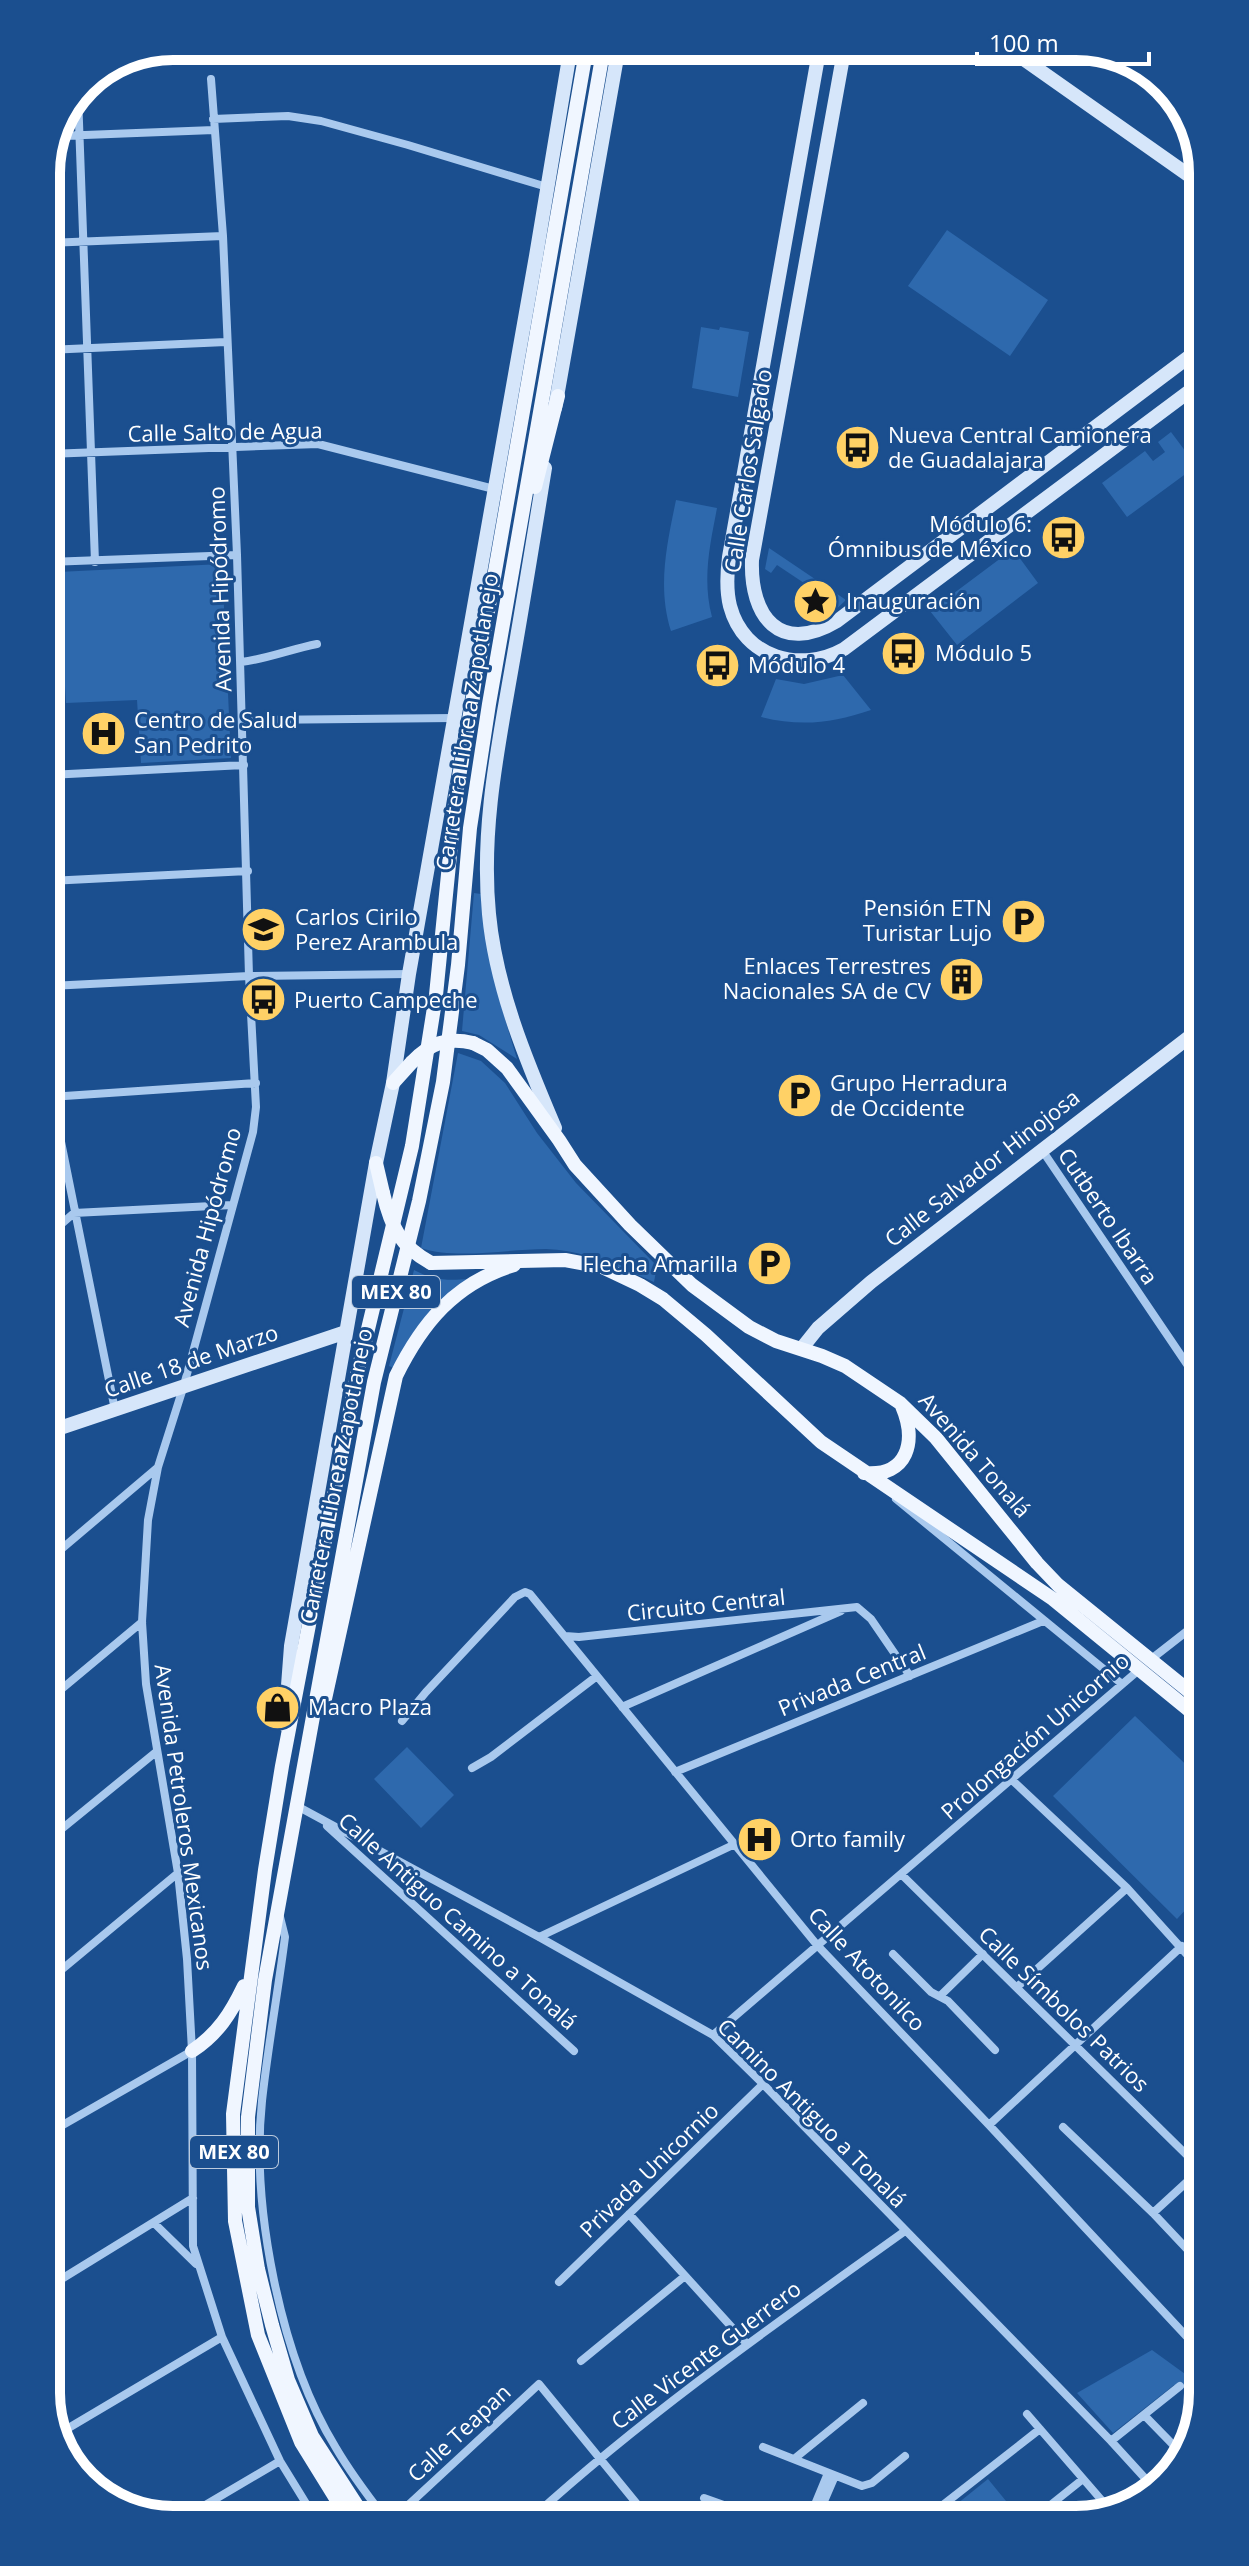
<svg xmlns="http://www.w3.org/2000/svg" width="1249" height="2566" font-family="'Open Sans',sans-serif">
	<style>
		.green { fill: #2e69ad }
		.lines { fill: none; stroke-linecap: round; stroke-linejoin: round }
		.street { stroke: #a9c9ee; stroke-width: 8 }
		.secondary { stroke: #d6e6fa; stroke-width: 14 }
		.primary { stroke: #f0f6ff; stroke-width: 14 }
		.primary-bridge { stroke: #f0f6ff; stroke-width: 14 }
		.labels { text-anchor: middle; stroke-width: 6; stroke-linejoin: round; paint-order: stroke }
		.shield { fill: #1b4f8f; stroke: #bbcadd; stroke-width: 2 }
		.shield-label { font-size: 20px; font-weight: bold; fill: #fff }
		.street-label { font-size: 22px; fill: #fff; stroke: #1b4f8f }
		.poi-label { font-size: 22px; fill: #fff; stroke: #1b4f8f; text-anchor: start }
		.rim { fill: none; stroke: #fff; stroke-width: 10 }
	</style>
	<rect width="100%" height="100%" fill="#1b4f8f"/>
	<path class="green" d="M947,230L1048,300L1010,356L908,286Z
		M701,327L719,330L720,327L749,332L738,397L692,388Z
		M1171,432L1195,464V467L1127,517L1102,483L1145,451L1153,461L1165,452L1158,442Z
		M676,500L717,508C710,545 702,579 712,617L671,631C657,587 667,544 676,500Z
		M769,548L846,600L831,614L823,608L828,599L777,565L771,573L765,569Z
		M1013,549L1038,583L957,645L930,611Z
		M222,564L231,758L141,763L137,700L66,703L58,572Z
		M843,675L871,710C833,723 801,727 761,717L776,679L804,684Z
		M474,893L481,894C485,951 500,1004 517,1059L479,1035L462,1031Z
		M458,1053L481,1061L505,1083L537,1133L576,1183L657,1266L654,1282C619,1267 584,1250 546,1249C506,1249 458,1260 421,1248Z
		M414,1270C433,1280 447,1281 468,1279C430,1308 415,1324 394,1368L389,1366Z
		M1135,1716L1200,1778L1201,1893L1177,1919L1053,1796Z
		M407,1747L454,1795L421,1828L374,1779Z
		M1152,2350L1203,2387L1201,2399L1182,2385H1174L1113,2433L1077,2393Z
		M988,2479L1015,2512H947Z"/>
	<g class="lines">
		<path class="street" d="M211,79L223,236L237,555L249,976L256,1107L253,1132L184,1385L158,1467L148,1520L142,1622L146,1684L178,1873L187,1959L192,2051L193,2246L222,2337L280,2461L315,2518
			M78,95L95,562
			M213,119L288,116L321,121L408,145L547,187
			M59,136L214,130
			M47,243L223,236
			M47,350L226,342
			M47,454L318,444L494,489
			M48,562L237,555
			M241,662C267,659 291,649 317,644
			M48,666L58,665
			M243,720L454,718
			M49,775L244,765
			M49,881L248,871
			M50,986L249,976L409,974
			M50,1087L115,1410
			M50,1097L256,1083
			M1042,1150L1199,1382
			M51,1233L74,1213L232,1205
			M896,1499L1122,1684
			M52,1557L157,1468
			M565,1636L579,1637L857,1607L871,1619L910,1676
			M1150,1660L1200,1621
			M52,1697L142,1622
			M622,1707L841,1611
			M402,1721L426,1692L515,1597L525,1592L530,1594L817,1945L989,2125L1203,2354
			M472,1768L491,1757L597,1676
			M675,1772L1043,1621
			M1012,1780L1127,1888L1201,1970
			M297,1806L539,1937L713,2035L763,2084L1111,2441L1153,2487
			M327,1826L574,2051
			M53,1836L156,1752
			M901,1874L1202,2170
			M280,1917L285,1937C278,1992 268,2046 262,2101C251,2206 280,2357 336,2448C350,2472 368,2496 385,2518
			M539,1937L733,1845
			M893,1954L931,1992L948,2001L995,2050
			M54,1976L178,1873
			M1017,1987L1127,1888
			M940,1996L983,1954
			M713,2035L1140,1669
			M989,2125L1182,1946
			M1063,2127L1153,2213L1202,2265
			M54,2130L192,2051
			M1153,2213L1201,2169
			M629,2214L747,2344
			M154,2223L196,2264
			M559,2282L763,2084
			M55,2283L193,2198
			M581,2361L685,2276
			M1027,2414L1111,2511
			M1145,2416L1184,2456
			M55,2436L222,2337
			M1111,2441L1180,2386
			M763,2447L862,2486L872,2483L905,2456
			M794,2459L863,2403
			M704,2498L749,2514
			M376,2505L391,2510L404,2509L539,2384L646,2515
			M1043,2511L1083,2479
			M934,2512L1040,2429
			M819,2513L835,2476
			M811,2514L828,2473
			M534,2516C650,2411 778,2322 905,2231
			M180,2520L280,2461"/>
		<path class="secondary" d="M820,46L729,557C727,573 726,590 730,606C744,659 801,673 844,649L1195,387
			M845,46L752,560C750,617 780,655 837,621L1194,353
			M1005,46L1194,179
			M555,408L619,46
			M545,468C534,536 523,604 511,672C497,752 481,832 489,914C496,988 526,1060 555,1128
			M802,1348L818,1328L871,1282L1197,1031
			M51,1431L346,1332
			M285,1725L291,1646L376,1163L393,1083L409,974L536,256L571,46"/>
		<path class="primary" d="M535,487L558,396
			M473,1043L487,1050L507,1068L559,1140L575,1165L630,1225L692,1285L749,1327L776,1341L822,1356L845,1366L900,1403L936,1438L1037,1563L1058,1585L1200,1700
			M393,1083L412,1062
			M376,1163L383,1193
			M431,1263L565,1260L602,1267L640,1285L663,1299L706,1335L821,1442L1053,1599L1200,1719
			M864,1473C908,1477 917,1441 902,1406
			M323,1708L396,1376C422,1323 455,1283 514,1265
			M192,2051C218,2034 231,2013 244,1986
			M348,2518L301,2442L258,2335L235,2221L233,2114L265,1870L282,1766L356,1379L412,1146L436,995L456,794L587,46
			M365,2518L312,2436L288,2380L272,2325L258,2269L248,2207V2117L265,1980L374,1382L419,1201L443,1082L458,965L470,828L489,704L604,46"/>
		<path class="primary-bridge" d="M412,1062C430,1043 447,1037 473,1043
			M383,1193C391,1227 400,1246 431,1263"/>
	</g>
	<defs>
		<symbol id="bus-disc" viewBox="-11 -11 22 22"><circle r="9.5" fill="#ffd166" stroke="#1b4f8f"/><path d="M-5-6H5V4H4V6H2V4H-2V6H-4V4H-5ZM-3.5-4V0h7V-4ZM-3.5 1.2v1.5H-2V1.2ZM2 1.2v1.5H3.5V1.2Z" fill="#111"/></symbol>
		<symbol id="sight-disc" viewBox="-11 -11 22 22"><circle r="9.5" fill="#ffd166" stroke="#1b4f8f"/><path d="M0-6L1.8-2.2L6-1.7L2.9 1.2L3.7 5.4L0 3.3L-3.7 5.4L-2.9 1.2L-6-1.7L-1.8-2.2Z" fill="#111"/></symbol>
		<symbol id="hospital-disc" viewBox="-11 -11 22 22"><circle r="9.5" fill="#ffd166" stroke="#1b4f8f"/><path d="M-5-5h3v3.5h4V-5h3V5h-3V1.5h-4V5h-3Z" fill="#111"/></symbol>
		<symbol id="parking-disc" viewBox="-11 -11 22 22"><circle r="9.5" fill="#ffd166" stroke="#1b4f8f"/><path d="M-3.5-5.5H1a3.5 3.5 0 0 1 0 7H-1V5.5H-3.5ZM-1-3.4V-.6H.8a1.4 1.4 0 0 0 0-2.8Z" fill="#111"/></symbol>
		<symbol id="school-disc" viewBox="-11 -11 22 22"><circle r="9.5" fill="#ffd166" stroke="#1b4f8f"/><path d="M0-5L7-2L0 1L-7-2ZM-4 1L0 2.5L4 1V4Q0 6-4 4Z" fill="#111"/></symbol>
		<symbol id="building-disc" viewBox="-11 -11 22 22"><circle r="9.5" fill="#ffd166" stroke="#1b4f8f"/><path d="M-4-6H4V6H1V3H-1V6H-4ZM-2.5-4.3h1.7v1.8h-1.7ZM.8-4.3h1.7v1.8H.8ZM-2.5-1h1.7V.8h-1.7ZM.8-1h1.7V.8H.8Z" fill="#111"/></symbol>
		<symbol id="shop-disc" viewBox="-11 -11 22 22"><circle r="9.5" fill="#ffd166" stroke="#1b4f8f"/><path d="M-5-2.5h2.3a2.7 3.5 0 0 1 5.4 0H5L5.5 6h-11ZM-1.5-2.5h3a1.5 2.3 0 0 0-3 0Z" fill="#111"/></symbol>
	</defs>
	<g fill-rule="evenodd">
		<use href="#bus-disc" x="832" y="422" width="51" height="51"/>
		<use href="#bus-disc" x="1038" y="512" width="51" height="51"/>
		<use href="#sight-disc" x="790" y="576" width="51" height="51"/>
		<use href="#bus-disc" x="878" y="628" width="51" height="51"/>
		<use href="#bus-disc" x="692" y="640" width="51" height="51"/>
		<use href="#hospital-disc" x="78" y="708" width="51" height="51"/>
		<use href="#parking-disc" x="998" y="896" width="51" height="51"/>
		<use href="#school-disc" x="238" y="904" width="51" height="51"/>
		<use href="#building-disc" x="936" y="954" width="51" height="51"/>
		<use href="#bus-disc" x="238" y="974" width="51" height="51"/>
		<use href="#parking-disc" x="774" y="1070" width="51" height="51"/>
		<use href="#parking-disc" x="744" y="1238" width="51" height="51"/>
		<use href="#shop-disc" x="252" y="1682" width="51" height="51"/>
		<use href="#hospital-disc" x="734" y="1814" width="51" height="51"/>
	</g>
	<g class="labels">
		<g class="shield">
			<rect x="352" y="1276" width="88" height="32" rx="6"/>
			<rect x="190" y="2136" width="88" height="32" rx="6"/>
		</g>
		<g class="shield-label">
			<text x="396" y="1299">MEX 80</text>
			<text x="234" y="2159">MEX 80</text>
		</g>
		<g class="street-label">
			<text transform="translate(225 432) rotate(-1)" y="8">Calle Salto de Agua</text>
			<text transform="translate(748 471) rotate(-81)" y="8">Calle Carlos Salgado</text>
			<text transform="translate(220 589) rotate(-92)" y="8">Avenida Hipódromo</text>
			<text transform="translate(467 722) rotate(-81)" y="8">Carretera Libre a Zapotlanejo</text>
			<text transform="translate(982 1168) rotate(-38)" y="8">Calle Salvador Hinojosa</text>
			<text transform="translate(1108 1216) rotate(56)" y="8">Cutberto Ibarra</text>
			<text transform="translate(207 1227) rotate(-75)" y="8">Avenida Hipódromo</text>
			<text transform="translate(191 1361) rotate(-19)" y="8">Calle 18 de Marzo</text>
			<text transform="translate(975 1455) rotate(49)" y="8">Avenida Tonalá</text>
			<text transform="translate(336 1476) rotate(-79)" y="8">Carretera Libre a Zapotlanejo</text>
			<text transform="translate(706 1605) rotate(-6)" y="8">Circuito Central</text>
			<text transform="translate(852 1680) rotate(-22)" y="8">Privada Central</text>
			<text transform="translate(1035 1736) rotate(-41)" y="8">Prolongación Unicornio</text>
			<text transform="translate(184 1817) rotate(82)" y="8">Avenida Petroleros Mexicanos</text>
			<text transform="translate(458 1921) rotate(42)" y="8">Calle Antiguo Camino a Tonalá</text>
			<text transform="translate(867 1969) rotate(47)" y="8">Calle Atotonilco</text>
			<text transform="translate(1064 2009) rotate(44)" y="8">Calle Símbolos Patrios</text>
			<text transform="translate(812 2113) rotate(45)" y="8">Camino Antiguo a Tonalá</text>
			<text transform="translate(649 2170) rotate(-44)" y="8">Privada Unicornio</text>
			<text transform="translate(706 2355) rotate(-37)" y="8">Calle Vicente Guerrero</text>
			<text transform="translate(459 2433) rotate(-43)" y="8">Calle Teapan</text>
		</g>
		<g class="poi-label">
			<text x="888" y="443">Nueva Central Camionera<tspan x="888" dy="25">de Guadalajara</tspan></text>
			<text x="1032" y="532" text-anchor="end">Módulo 6:<tspan x="1032" dy="25">Ómnibus de México</tspan></text>
			<text x="846" y="609">Inauguración</text>
			<text x="935" y="661">Módulo 5</text>
			<text x="748" y="673">Módulo 4</text>
			<text x="134" y="728">Centro de Salud<tspan x="134" dy="25">San Pedrito</tspan></text>
			<text x="992" y="916" text-anchor="end">Pensión ETN<tspan x="992" dy="25">Turistar Lujo</tspan></text>
			<text x="295" y="925">Carlos Cirilo<tspan x="295" dy="25">Perez Arambula</tspan></text>
			<text x="931" y="974" text-anchor="end">Enlaces Terrestres<tspan x="931" dy="25">Nacionales SA de CV</tspan></text>
			<text x="294" y="1008">Puerto Campeche</text>
			<text x="830" y="1091">Grupo Herradura<tspan x="830" dy="25">de Occidente</tspan></text>
			<text x="738" y="1272" text-anchor="end">Flecha Amarilla</text>
			<text x="308" y="1715">Macro Plaza</text>
			<text x="790" y="1847">Orto family</text>
		</g>
	</g>
	<path d="M0 0H1249V2566H0ZM173 60H1076A113 113 0 0 1 1189 173V2393A113 113 0 0 1 1076 2506H173A113 113 0 0 1 60 2393V173A113 113 0 0 1 173 60Z" fill="#1b4f8f" fill-rule="evenodd"/>
	<path class="rim" d="M173 60H1076A113 113 0 0 1 1189 173V2393A113 113 0 0 1 1076 2506H173A113 113 0 0 1 60 2393V173A113 113 0 0 1 173 60Z"/>
	<path d="M977 52v12h172v-12" fill="none" stroke="#ffffff" stroke-width="4"/>
	<text x="989" y="52" font-size="24" fill="#ffffff" stroke="#1b4f8f" stroke-width="6" paint-order="stroke">100 m</text>
</svg>
